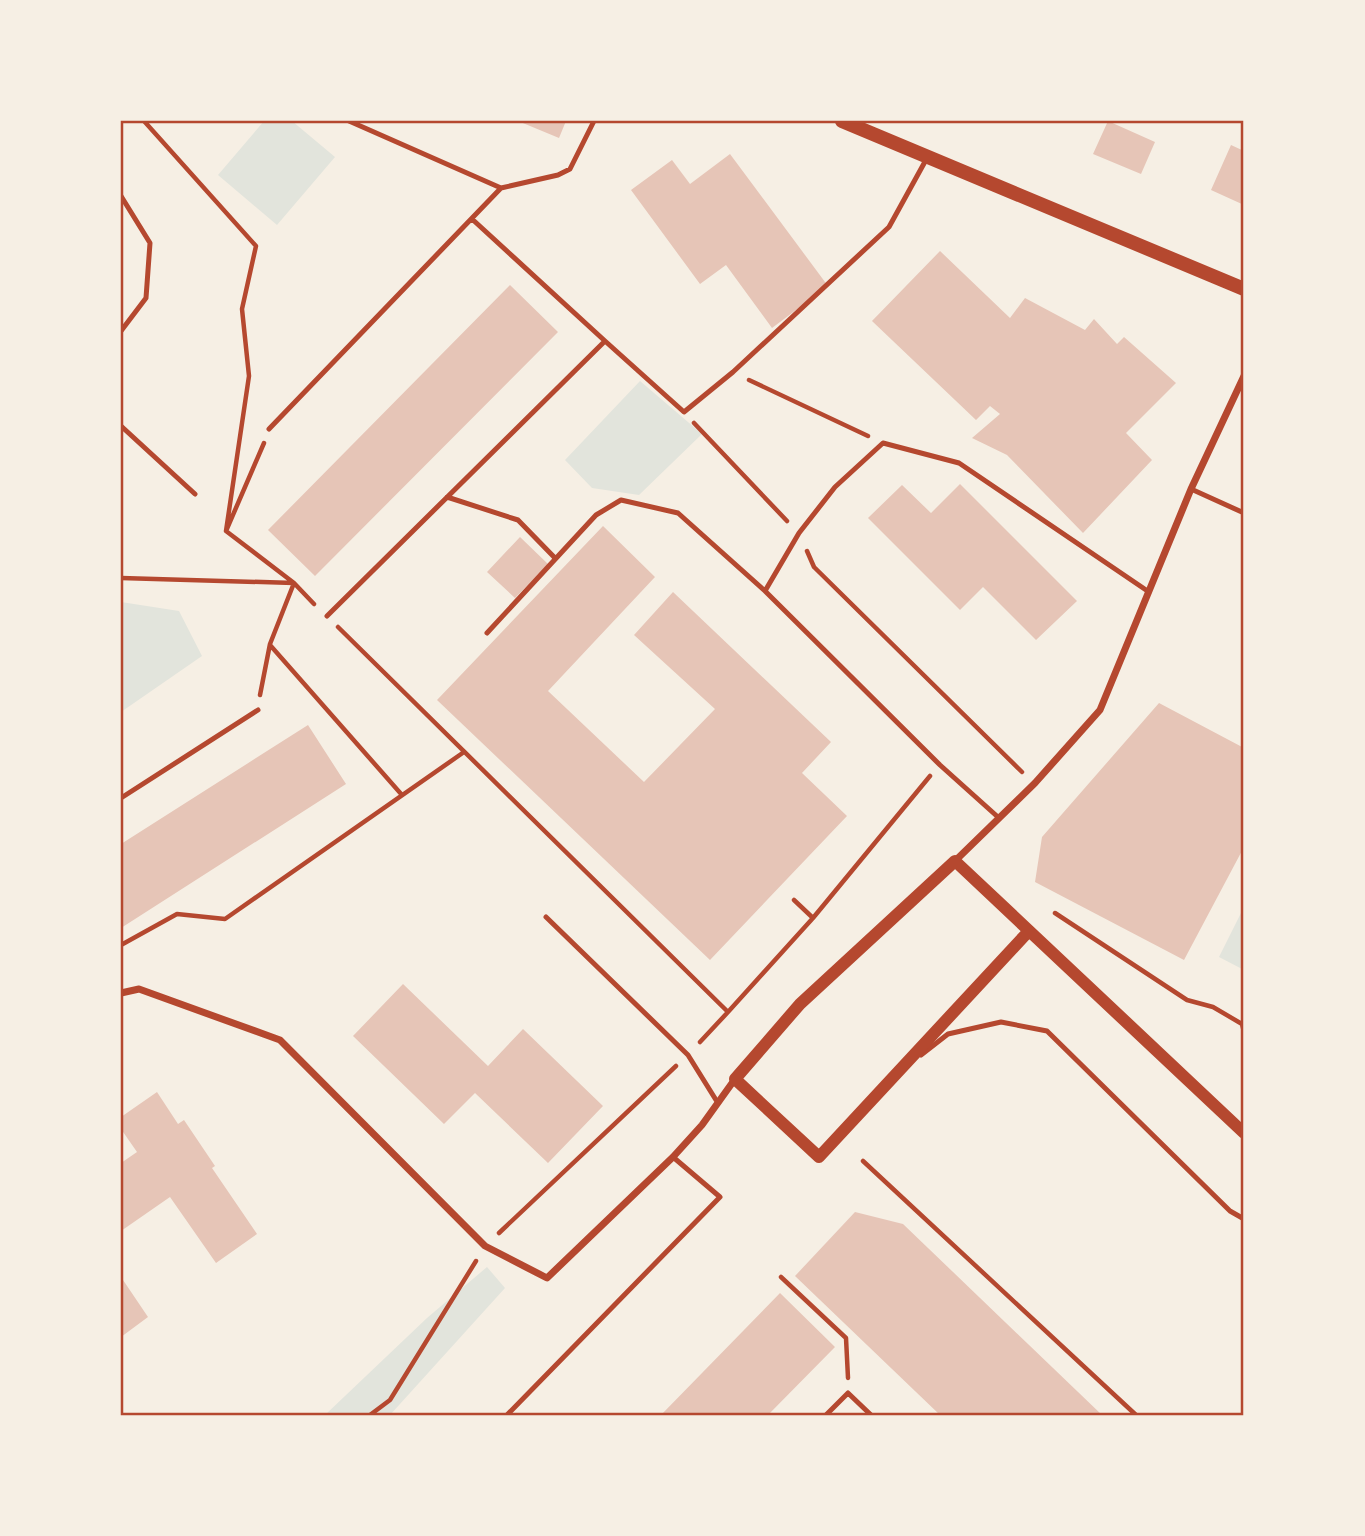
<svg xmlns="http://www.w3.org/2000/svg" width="1365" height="1536" font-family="'Work Sans',sans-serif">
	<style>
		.green { fill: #e2e4dc }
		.building { fill: #e6c5b7 }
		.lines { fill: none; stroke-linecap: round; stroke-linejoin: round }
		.path { stroke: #b5482f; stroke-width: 4.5 }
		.service { stroke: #b5482f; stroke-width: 5 }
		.minor { stroke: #b5482f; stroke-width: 7 }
		.tertiary { stroke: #b5482f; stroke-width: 12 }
		.secondary { stroke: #b5482f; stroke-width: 14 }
		.neatline { fill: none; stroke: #b5482f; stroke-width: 2.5 }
	</style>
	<rect width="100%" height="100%" fill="#f6efe4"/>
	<path class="green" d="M264,121H292L335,157L277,225L218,175Z
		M640,381L702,434L639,495L592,488L565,460Z
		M121,602L179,611L202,656L121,712Z
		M1242,911L1244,912V970L1219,957Z
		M487,1267L505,1288L390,1415H325L427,1318Z"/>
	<path class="building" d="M518,121H566L559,138Z
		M1108,121L1155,142L1141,174L1093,154Z
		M1231,145L1244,151V205L1211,190Z
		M730,154L828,286L772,328L726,265L700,284L631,190L672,160L690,184Z
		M940,251L1010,318L1025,298L1085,330L1094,319L1117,344L1124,337L1176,383L1126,433L1152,460L1083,533L1007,455L972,438L1000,414L990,406L976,420L872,321Z
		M510,285L558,332L315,576L268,530Z
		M960,484L1077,601L1036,640L983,587L960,610L868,518L902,485L931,513Z
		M603,526L655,577L548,691L644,782L715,709L634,635L673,592L831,742L802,773L847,816L710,960L437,700Z
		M520,537L548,564L515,598L487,572Z
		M1159,703L1244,748V847L1184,960L1035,882L1042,837Z
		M308,725L346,784L121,928V844Z
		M403,984L488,1066L523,1029L603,1106L548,1163L475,1093L444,1124L353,1036Z
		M157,1092L178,1124L184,1120L215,1166L212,1168L257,1234L216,1263L170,1197L121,1231V1163L137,1152L121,1129V1117Z
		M855,1212L903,1224L1102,1415H940L795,1276Z
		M121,1277L148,1317L121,1337Z
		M780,1293L835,1347L768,1415H661Z"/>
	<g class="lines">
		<path class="path" d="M144,121L256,246L242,309L249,376L226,531
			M749,380L868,436
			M694,423L787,521
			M807,551L814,567L1022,772
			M121,578L294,583L314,604
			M338,627L728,1012L813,918L930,776
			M270,645L402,795
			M260,695L270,644L294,583L226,531L264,443
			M794,900L813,918
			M1055,913L1187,1000L1213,1007L1242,1024L1244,1032
			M121,945L177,914L225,919L464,752
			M700,1042L728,1012
			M863,1161L1136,1415
			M499,1233L676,1066
			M781,1277L846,1338L848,1378
			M370,1415L390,1400L476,1261"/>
		<path class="service" d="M349,121L501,188
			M121,196L150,243L146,298L121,331
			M605,341L684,412L733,372L889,227L927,158
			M121,426L195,494
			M269,429L501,188L558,175L570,169L594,121
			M1191,489L1244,513
			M447,497L518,520L555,558
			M327,616L605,341L472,219
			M487,633L596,515L621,500L678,513L765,591
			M121,798L258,710
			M999,818L940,765L765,591L799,533L835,487L883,443L959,463L1149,592
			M546,917L688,1055L716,1100
			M921,1055L948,1034L1001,1022L1047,1031L1230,1211L1244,1219
			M507,1415L720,1197L673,1157
			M826,1415L848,1393L871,1415"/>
		<path class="minor" d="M955,861L1035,783L1100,710L1191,489L1244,376
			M121,993L139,989L280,1040L485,1246L547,1278L673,1157L702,1125L735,1079"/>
		<path class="tertiary" d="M1028,932L819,1157L735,1079L800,1004L955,861L1244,1133"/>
		<path class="secondary" d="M842,121L1244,289"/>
	</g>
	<rect width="1365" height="1536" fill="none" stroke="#f6efe4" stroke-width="245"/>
	<rect x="122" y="122" width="1120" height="1292" class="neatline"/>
</svg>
